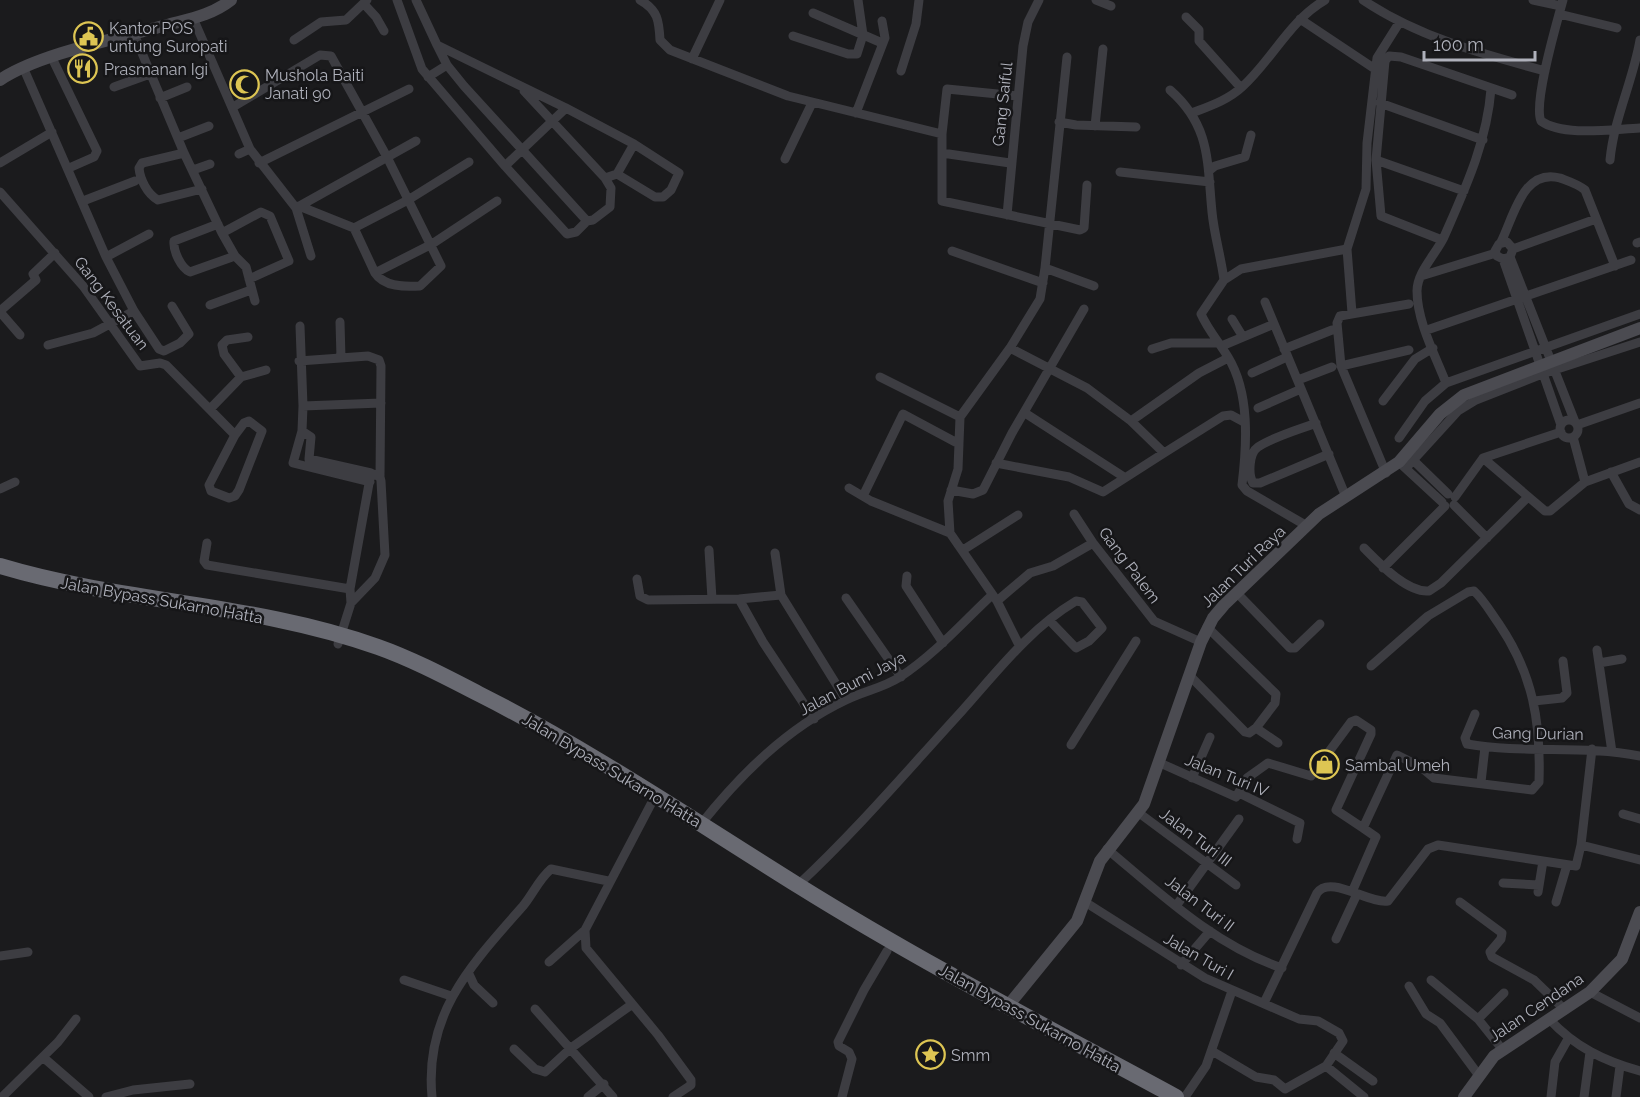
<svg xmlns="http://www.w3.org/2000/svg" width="1640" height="1097" font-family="Raleway,sans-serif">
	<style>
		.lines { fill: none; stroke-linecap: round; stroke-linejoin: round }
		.street { stroke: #3d3d42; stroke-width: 9 }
		.secondary { stroke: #4b4b51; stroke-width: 12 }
		.highway { stroke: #696a72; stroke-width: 16 }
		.labels { text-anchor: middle; stroke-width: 5; stroke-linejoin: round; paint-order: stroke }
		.poi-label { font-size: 16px; fill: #afb1bb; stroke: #161618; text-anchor: start }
		.street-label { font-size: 16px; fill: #afb1bb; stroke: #161618 }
	</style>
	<rect width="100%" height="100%" fill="#1b1b1d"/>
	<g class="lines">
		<path class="street" d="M397,0L422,69L505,166
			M416,0L437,45L566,108L634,144L679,173L671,190L663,197H655L617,174
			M640,0C658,10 659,21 660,40L670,50L788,96L942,134
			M1096,0L1111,6
			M1363,0C1418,37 1482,54 1545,71
			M1533,0L1561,6
			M1563,0C1557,22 1533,103 1541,121C1563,137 1613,129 1640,128
			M364,4L376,17L384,31
			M813,13L882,43
			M1559,14L1617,28
			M1186,17L1199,30V41L1241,88
			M193,18L250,149L296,208L311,256
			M1300,19L1375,69
			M134,34L184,153L222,233L235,256L246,267L255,301
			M793,36L848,54H857L863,35L858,0
			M294,40L321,22L346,20L367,0
			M437,45L447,65L464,86L587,221L593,220L610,207L611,188L605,178
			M52,58L97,151L94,157L69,168
			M692,59L720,0
			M23,67L106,257L134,311L159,349L164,351L180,343L189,334L172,306
			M901,71L916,24L919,0
			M428,77L447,65
			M114,87L150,74
			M1170,90C1211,126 1207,162 1212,212C1214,234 1221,257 1224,280
			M524,91L605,178L617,174L634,144
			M1018,96L947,89L942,134V201L1080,230L1084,228L1087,185
			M160,98L187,87
			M1380,103L1483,140
			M233,107L320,55L331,56L387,157L441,266L420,286C405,287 384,287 375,273L354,228L299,206
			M566,108L505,166L567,234L576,232L587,221
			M856,113L885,38L882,21
			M1192,113C1210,106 1228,100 1242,87C1272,60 1289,21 1325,0
			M1059,122L1076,125L1136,127
			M1095,126L1103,49
			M178,138L209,126
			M184,153L142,163L139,168C140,179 147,194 158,200L202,189
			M942,153L1010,163
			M239,154L250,149
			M785,159L812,103
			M1376,160L1381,216L1442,240
			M1610,160C1614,118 1633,81 1640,40
			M0,163L52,132
			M259,163L409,89
			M193,170L210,164
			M1210,170L1215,166L1245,157L1251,135
			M1120,172L1210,182
			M1464,191L1376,160L1385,61L1389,56L1401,57L1512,95
			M0,192L83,286L140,366L160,363L166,365L235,435L209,485L211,491L229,498L235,496L239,490L262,431L249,421L244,423L235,435
			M83,201L135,181
			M296,208L416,141
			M1007,215L1023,46L1028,22L1039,0
			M218,224L174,241C173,251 181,268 190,272L235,256
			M354,228L408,200L469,162
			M222,233L261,212L270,216L289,261L249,279
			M1501,242C1514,216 1523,168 1560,178C1568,181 1578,184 1585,190L1615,266
			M1637,243L1640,242
			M1347,249L1352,313
			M1513,249L1596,219
			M952,251L1043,283
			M106,257L149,234
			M1510,257L1503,259L1497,256L1495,251L1499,244L1507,242L1513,249L1510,257L1575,422
			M1503,259L1561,425
			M1045,268L1094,286
			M375,273L432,244L497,201
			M1421,276L1496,253
			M1265,302L1346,497
			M210,305L251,290
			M0,311L36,280L33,274L55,253
			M0,312L20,335
			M1232,319L1243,337
			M340,322L341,358
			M300,326L303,406L302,431L293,463L370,482
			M1427,330L1631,260
			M48,345L93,333L134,311
			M1224,345L1274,324
			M1010,348L1087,388L1131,421L1164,453L1223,416L1231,415L1244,422
			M1152,349L1171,343H1218
			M1284,349L1332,330
			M299,361L368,356L379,360L381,366L380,477
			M1341,366L1409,350
			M1252,373L1287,357
			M241,377L224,354L222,345L227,340L248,337
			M880,377L960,417
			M1298,380L1332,367
			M1446,383C1435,355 1417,321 1417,291C1417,272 1436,254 1444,237C1465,189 1487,142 1491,89
			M1383,401L1415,359L1433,348
			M303,406L381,403
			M1258,408L1301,389
			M210,409L241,377L266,370
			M1025,413L1124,477
			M1560 429a9 9 0 1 1 18 0a9 9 0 1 1-18 0Z
			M1131,421L1199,373L1228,358
			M1316,423C1298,430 1275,436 1258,447C1249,453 1248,474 1253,483H1260L1329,454
			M1577,425L1640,403
			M302,431L311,437L309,459L371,473L380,477L381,481L385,555L375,578L351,603
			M1573,437L1585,482
			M1399,438L1425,401L1446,383L1640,314
			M1411,458L1448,494
			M1483,458L1545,511H1550L1585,482L1640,462
			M996,463L1069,477L1103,492L1164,453
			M1403,466L1442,502
			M1406,468L1458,411L1476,400L1542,374L1640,342
			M1611,472L1629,504L1640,510
			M1386,473L1341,366L1337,323L1340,316L1409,304
			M849,488L871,501L950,533
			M0,489L15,482
			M951,490L973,494L983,490L1012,433L1084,309
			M863,496L903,414L959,444
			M1455,497L1483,458L1561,432
			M1454,505L1487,538
			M1074,514L1093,543L1154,621L1201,642
			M1307,526L1247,491L1242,485C1247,444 1250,393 1228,357C1219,342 1208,330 1201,314L1224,280L1241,269L1347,249L1366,189L1367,143L1377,58L1399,23
			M207,543L204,561L207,565L350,589
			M1364,548C1379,563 1407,593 1429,591L1441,583L1527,498
			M709,550L712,599
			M963,550L1018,515
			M775,553L781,595L846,700
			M1383,568L1445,506
			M907,576L906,586L943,643
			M637,579L640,596L648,600L739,599L781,595
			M1237,593L1290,648H1295L1320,624
			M846,598L901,677
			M739,599L763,642L814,719
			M997,601L1030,573L1053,566L1093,543
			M1207,627L1276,694L1275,703L1256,728L1278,743
			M338,644L351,603L350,589L370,478
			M1019,645L997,601L950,533L948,501L958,469L960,417L1010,348L1040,299L1045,268L1067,57
			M1597,650L1612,752
			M1599,663L1622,659
			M1190,676L1245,732L1249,733L1256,728
			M1534,701L1562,698L1567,693L1563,661
			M1475,714L1465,738L1467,744C1525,754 1583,745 1640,756
			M1071,745L1136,641
			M1160,763L1236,797L1247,778L1268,763L1311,776L1351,722L1356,720L1371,730V734L1336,810L1363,828
			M1192,778L1210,737
			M1481,782L1485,747
			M1239,793L1300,823L1297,839
			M651,804L585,930L586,948L658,1035L691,1080V1085L673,1097
			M1139,813L1236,885
			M1623,814L1640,819
			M701,824C741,774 787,728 846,700C864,691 883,688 900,677C935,654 962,623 992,595
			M1581,845L1640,860
			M1107,849C1161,894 1214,945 1282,968
			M1503,883L1539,885
			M798,885C857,830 907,771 961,712C997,672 1029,629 1076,601L1082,602L1102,628L1089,641L1076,648L1050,621
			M1352,892L1376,837L1363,828L1397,755L1421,767L1434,778L1532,790L1539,782C1541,722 1533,674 1499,624C1491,613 1484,600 1474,591L1468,592L1428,616L1371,666
			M1538,892L1543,861
			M1085,902L1205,978L1299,1019L1318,1021L1339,1033L1343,1041L1326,1066L1364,1097
			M1460,902L1502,933L1501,939L1490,952L1492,957L1534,980L1565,1010
			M1556,902L1567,865
			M1176,906L1239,819
			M1336,939L1357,894
			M0,956L28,952
			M549,962L585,930
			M1181,965L1210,931
			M468,972L474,985L493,1003
			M404,980L451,996
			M1431,980L1478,1019L1502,1049
			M1409,986L1426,1014L1440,1023L1480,1077
			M1590,992L1640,1018
			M1264,1003L1317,893C1330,874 1369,904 1388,901L1428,849L1438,845L1576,866L1581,845L1592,749
			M535,1009L613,1097
			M1478,1019L1504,993
			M1549,1019C1575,1047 1604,1061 1640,1071
			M514,1049L535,1069L545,1072L571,1048L631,1005
			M1212,1051L1256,1077L1274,1080L1285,1089L1326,1066
			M1334,1053L1373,1081
			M44,1058L89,1097
			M2,1097L58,1042L76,1019
			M106,1097L133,1090L190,1084
			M432,1097C424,1013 472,964 523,906C533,894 539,879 551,869L608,881
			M588,1097L604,1084
			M842,1097L852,1059L849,1052L839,1046L838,1042L864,990L887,951
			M1185,1097L1206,1066L1232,991
			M1551,1097L1555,1062L1568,1039
			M1584,1097L1590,1052
			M1616,1097L1620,1066"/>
		<path class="secondary" d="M0,80C38,54 120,38 167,25C189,19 212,15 231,0
			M1007,1007L1077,921L1100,861L1144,804L1201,642L1213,618L1224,605L1319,514L1399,462L1440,414L1464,395L1640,328
			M1464,1097L1494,1056L1590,992L1622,959L1640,912"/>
		<path class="highway" d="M0,566C123,603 256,603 378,647C412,659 446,677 479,694C590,750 693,820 799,886C921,962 1049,1028 1176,1097"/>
	</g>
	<defs>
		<symbol id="civic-ring" viewBox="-11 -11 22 22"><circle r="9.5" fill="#161618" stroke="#ddc553" stroke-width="1.5"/><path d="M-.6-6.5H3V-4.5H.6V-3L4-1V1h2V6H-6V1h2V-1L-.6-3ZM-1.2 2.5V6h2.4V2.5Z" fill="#ddc553"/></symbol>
		<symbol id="restaurant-ring" viewBox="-11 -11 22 22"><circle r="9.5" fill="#161618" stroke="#ddc553" stroke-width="1.5"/><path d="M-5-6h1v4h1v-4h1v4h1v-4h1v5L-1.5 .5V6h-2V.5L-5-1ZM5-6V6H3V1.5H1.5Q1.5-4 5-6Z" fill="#ddc553"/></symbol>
		<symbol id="mosque-ring" viewBox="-11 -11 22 22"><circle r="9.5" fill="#161618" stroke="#ddc553" stroke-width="1.5"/><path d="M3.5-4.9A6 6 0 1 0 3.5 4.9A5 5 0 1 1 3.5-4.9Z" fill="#ddc553"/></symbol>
		<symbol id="shop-ring" viewBox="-11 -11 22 22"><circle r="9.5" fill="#161618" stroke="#ddc553" stroke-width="1.5"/><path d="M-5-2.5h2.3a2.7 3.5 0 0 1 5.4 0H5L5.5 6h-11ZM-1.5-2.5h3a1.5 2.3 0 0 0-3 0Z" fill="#ddc553"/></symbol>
		<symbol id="sight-ring" viewBox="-11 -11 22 22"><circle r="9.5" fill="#161618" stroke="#ddc553" stroke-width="1.5"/><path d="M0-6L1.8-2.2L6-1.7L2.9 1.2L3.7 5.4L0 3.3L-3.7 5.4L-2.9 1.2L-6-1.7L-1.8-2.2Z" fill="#ddc553"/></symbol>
	</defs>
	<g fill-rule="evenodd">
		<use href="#civic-ring" x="72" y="20" width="33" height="33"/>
		<use href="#restaurant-ring" x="66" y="52" width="33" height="33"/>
		<use href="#mosque-ring" x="228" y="68" width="33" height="33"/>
		<use href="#shop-ring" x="1308" y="748" width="33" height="33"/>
		<use href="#sight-ring" x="914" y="1038" width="33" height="33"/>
	</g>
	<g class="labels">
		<g class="poi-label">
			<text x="109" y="34">Kantor POS<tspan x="109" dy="18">untung Suropati</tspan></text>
			<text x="104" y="75">Prasmanan Igi</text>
			<text x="265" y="81">Mushola Baiti<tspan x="265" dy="18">Janati 90</tspan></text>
			<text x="1345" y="771">Sambal Umeh</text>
			<text x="951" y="1061">Smm</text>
		</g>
		<g class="street-label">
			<text transform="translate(1002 104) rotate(-84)" y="6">Gang Saiful</text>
			<text transform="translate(112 303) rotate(53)" y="6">Gang Kesatuan</text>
			<text transform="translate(1130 565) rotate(53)" y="6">Gang Palem</text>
			<text transform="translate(1243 566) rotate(-44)" y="6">Jalan Turi Raya</text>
			<text transform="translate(162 600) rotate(10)" y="6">Jalan Bypass Sukarno Hatta</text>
			<text transform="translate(852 683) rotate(-28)" y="6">Jalan Bumi Jaya</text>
			<text transform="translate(1538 733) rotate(1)" y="6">Gang Durian</text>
			<text transform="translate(612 770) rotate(31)" y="6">Jalan Bypass Sukarno Hatta</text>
			<text transform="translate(1227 775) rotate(22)" y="6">Jalan Turi IV</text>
			<text transform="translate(1196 837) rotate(37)" y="6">Jalan Turi III</text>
			<text transform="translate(1200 903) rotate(37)" y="6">Jalan Turi II</text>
			<text transform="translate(1199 956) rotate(30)" y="6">Jalan Turi I</text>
			<text transform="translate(1536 1007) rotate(-34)" y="6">Jalan Cendana</text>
			<text transform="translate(1030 1018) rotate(29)" y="6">Jalan Bypass Sukarno Hatta</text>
		</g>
	</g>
	<path d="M1424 51v9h111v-9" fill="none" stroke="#afb1bb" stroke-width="3"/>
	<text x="1433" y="51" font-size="18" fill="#afb1bb" stroke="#161618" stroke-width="4.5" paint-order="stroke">100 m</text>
</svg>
